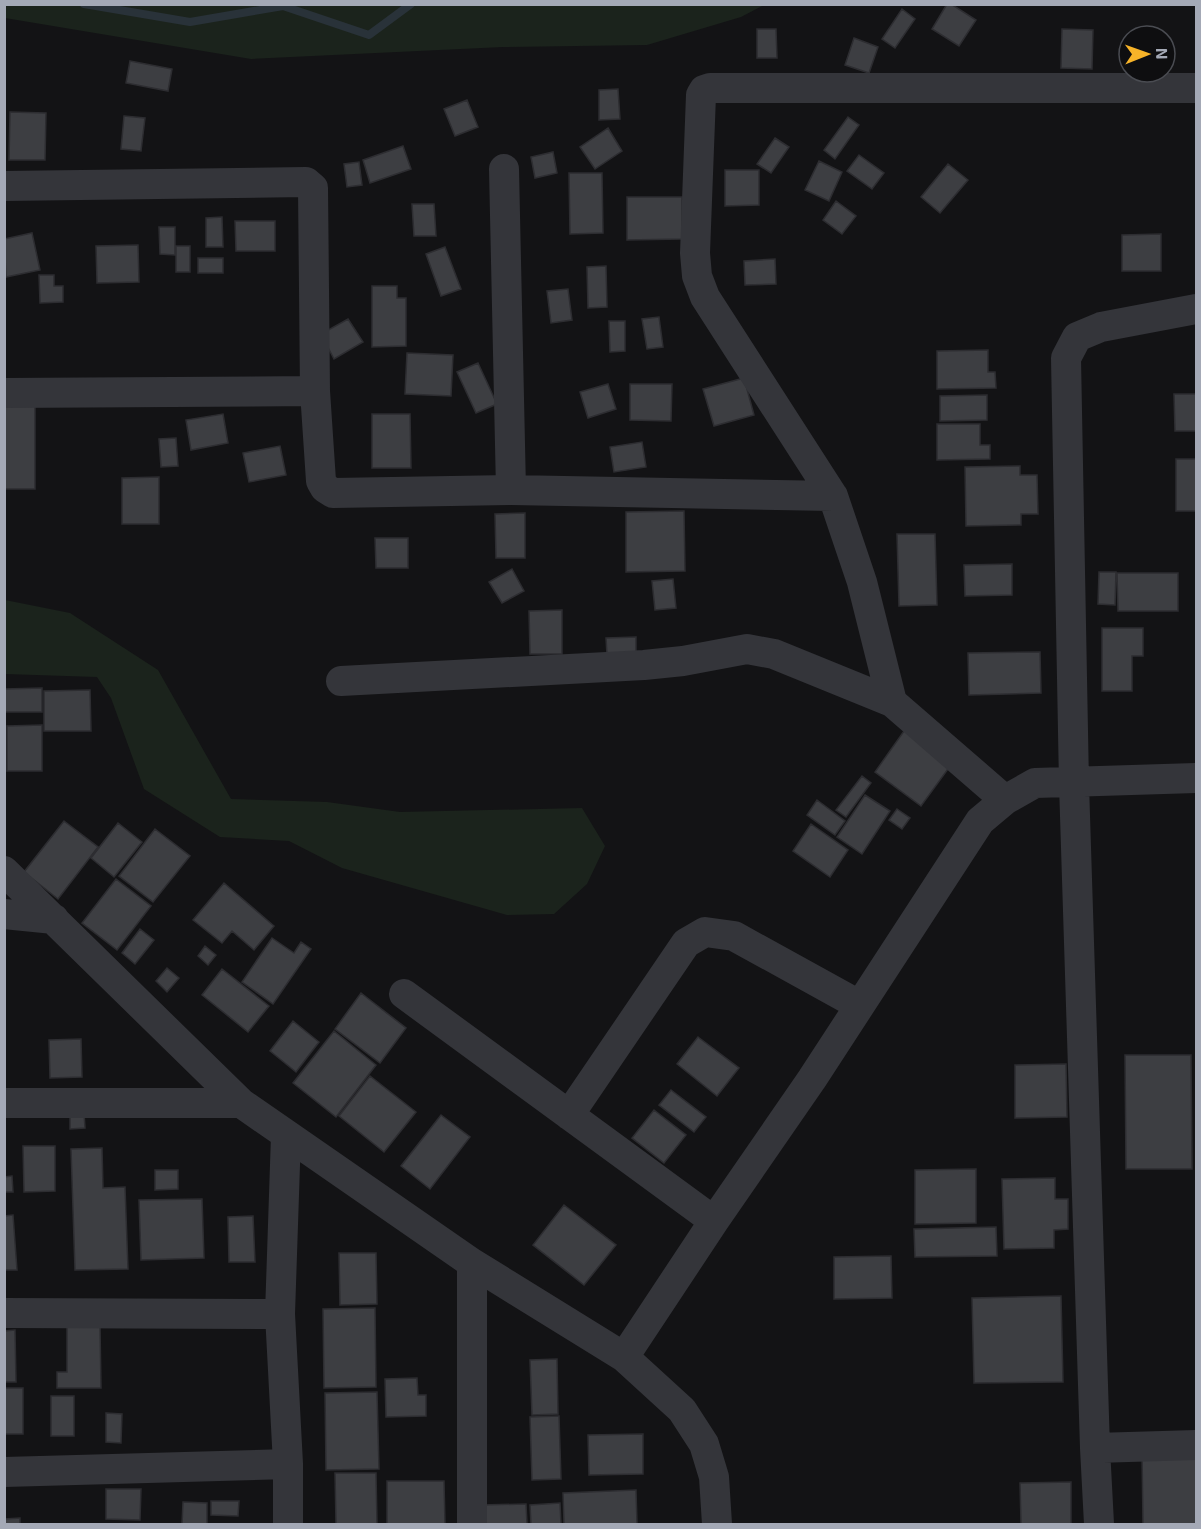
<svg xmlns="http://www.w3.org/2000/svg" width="1201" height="1529" font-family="'Exo 2',sans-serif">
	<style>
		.green { fill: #1b231c }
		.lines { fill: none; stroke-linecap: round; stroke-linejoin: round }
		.stream { stroke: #293239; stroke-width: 8 }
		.building { fill: #3d3e42; stroke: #2d2d31; stroke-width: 1.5 }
		.minor { stroke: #34353a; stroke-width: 30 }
	</style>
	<rect width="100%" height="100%" fill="#131315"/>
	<path class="green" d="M4,5L5,4L764,5L741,17L647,45L503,47L251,59L5,18Z
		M5,600L70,613L158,670L231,799L327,802L400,812L582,808L605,846L587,884L554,914L507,915L342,868L289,841L220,837L144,789L111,698L97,677L5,674Z"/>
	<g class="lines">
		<path class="stream" d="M84,4L190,22L283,6L369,35L411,4"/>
	</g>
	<path class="building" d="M947,4H951L976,20L959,46L932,29Z
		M902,9L915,19L895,48L882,39Z
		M757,29H776L777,58H757Z
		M1062,29L1093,30L1092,69L1061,68Z
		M854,38L878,47L869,73L845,65Z
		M130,61L172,69L168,91L126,83Z
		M618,89L620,119L599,120V90Z
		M467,100L478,127L455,136L444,109Z
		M10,112L46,113L45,160H9Z
		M124,116L145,118L141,151L121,149Z
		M848,117L859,125L835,159L824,150Z
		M608,128L622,151L595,169L580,147Z
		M775,138L789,147L771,173L757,164Z
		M403,146L411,169L370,183L363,160Z
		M553,152L557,173L535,178L531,157Z
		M859,155L884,173L872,189L847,171Z
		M819,161L842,172L829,201L805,190Z
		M359,162L362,185L347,187L344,164Z
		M948,164L968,180L940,213L921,197Z
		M725,170H759V205L725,206Z
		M569,173H602L603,233L570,234Z
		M627,197H682V239L627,240Z
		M836,201L856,216L842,234L823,220Z
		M412,204H434L436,236H414Z
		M222,217L223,247H206V218Z
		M235,221H275V251H236Z
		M159,227H175V255L160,254Z
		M32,233L40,270L6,277L4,239Z
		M1161,234V271H1122V235Z
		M138,245L139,282L97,283L96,246Z
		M176,246H190V272H176Z
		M445,247L461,289L441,296L426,254Z
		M198,258H223V273H198Z
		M775,259L776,284L745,285L744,261Z
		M606,266L607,307L588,308L587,267Z
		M39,275H54V286H63V302L40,303Z
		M372,286H397V298H406V346L372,347Z
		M568,289L572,320L551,323L547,291Z
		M659,317L663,347L647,349L642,319Z
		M348,319L363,342L334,359L321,334Z
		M609,321H625V351L610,352Z
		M988,350V372H995L996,388L937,389V351Z
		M407,353L453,355L451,396L405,394Z
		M478,363L497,404L476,413L457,372Z
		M744,378L754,415L714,426L703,389Z
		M608,384L616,409L588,418L580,392Z
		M630,384H672L671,421L630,420Z
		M1174,394H1196V431H1175Z
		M987,395V420L940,421V396Z
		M4,405H35V489H4Z
		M223,414L228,443L191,450L186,420Z
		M372,414H410L411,468H372Z
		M937,424H980V445H990V459L937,460Z
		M176,438L178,466L161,467L159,439Z
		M642,442L646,467L614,472L610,447Z
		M280,446L286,475L249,482L243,453Z
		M1176,459H1196V511H1176Z
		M1020,466V475H1037L1038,514H1021V525L966,526L965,467Z
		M159,477V524H122V478Z
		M684,511L685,571L626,572V512Z
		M525,513V558H496L495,514Z
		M897,534H935L937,605L899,606Z
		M375,538H408V568H376Z
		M1012,564V595L965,596L964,565Z
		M512,569L524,591L502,603L489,582Z
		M1099,572H1116L1115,605L1098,604Z
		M1117,573H1178V611H1118Z
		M673,579L676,608L655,610L652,581Z
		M562,610V654H530L529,611Z
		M1102,628H1143V656H1132V691H1102Z
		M636,637V654L607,655L606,638Z
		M1040,652L1041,693L969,695L968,653Z
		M42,688V712H4V689Z
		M90,690L91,731H44V691Z
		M909,724L956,758L921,806L875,772Z
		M42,725V771H7V726Z
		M862,776L871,783L846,817L836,810Z
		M865,795L890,811L862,854L837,837Z
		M817,800L845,821L835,835L807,815Z
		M897,809L910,818L902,829L889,820Z
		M64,821L98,847L58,899L24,872Z
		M118,823L142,842L114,877L91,858Z
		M811,824L848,850L830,877L793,851Z
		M155,829L190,856L153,902L119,876Z
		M116,879L151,906L117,950L82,923Z
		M224,883L274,926L254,950L232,931L222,943L193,920Z
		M140,929L154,940L135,964L122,953Z
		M272,938L294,953L301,942L311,949L273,1004L242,982Z
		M205,946L216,955L208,965L198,956Z
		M167,968L179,978L167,992L156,981Z
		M222,969L269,1006L248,1032L202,995Z
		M361,993L406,1028L380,1063L335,1029Z
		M293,1021L319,1042L296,1072L270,1051Z
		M334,1031L376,1065L336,1117L293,1083Z
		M698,1037L739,1068L717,1096L677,1064Z
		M81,1039L82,1077L50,1078L49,1040Z
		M1125,1055H1191L1192,1169H1126Z
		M1066,1064L1067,1117L1015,1118V1065Z
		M370,1076L416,1112L384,1152L339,1116Z
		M671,1090L706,1117L694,1132L659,1105Z
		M654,1110L686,1135L664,1163L632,1138Z
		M84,1113L85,1128L70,1129V1114Z
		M441,1115L470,1137L430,1189L401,1166Z
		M23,1146H55V1191L24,1192Z
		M102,1148L103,1188L125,1187L128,1269L75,1270L71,1149Z
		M976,1169V1223L915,1224V1170Z
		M155,1170H178V1189L155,1190Z
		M12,1176L13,1192H4V1177Z
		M1055,1178V1199H1068V1229L1054,1230V1248L1004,1249L1002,1179Z
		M202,1199L204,1258L141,1260L139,1200Z
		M564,1205L616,1245L584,1285L533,1245Z
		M13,1215L17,1270H4V1216Z
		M253,1216L255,1262H229L228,1217Z
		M996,1227L997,1256L915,1257L914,1229Z
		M339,1253H376L377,1304L340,1305Z
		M891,1256L892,1298L834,1299V1257Z
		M1061,1296L1063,1382L974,1383L972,1298Z
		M375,1308L376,1387L324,1388L323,1309Z
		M100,1326L101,1388H57V1372H67V1327Z
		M15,1330L16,1382H4V1331Z
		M557,1359L558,1414L532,1415L530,1360Z
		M417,1378L418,1395H426V1416L386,1417L385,1379Z
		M4,1388H23V1434H4Z
		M377,1392L379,1469L326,1470L325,1393Z
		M51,1396H74V1436H51Z
		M106,1413L122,1414L121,1443L106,1442Z
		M559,1416L561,1479L532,1480L530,1417Z
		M643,1434V1474L589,1475L588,1435Z
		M1196,1453V1524H1143L1142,1454Z
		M335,1473H376L377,1524H336Z
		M387,1481H444L445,1524H387Z
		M1071,1482V1524H1021L1020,1483Z
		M106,1489H141L140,1520L106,1519Z
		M636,1490L637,1524H564L563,1493Z
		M211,1501H239L238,1516L211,1515Z
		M183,1502L207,1503V1524H182Z
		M560,1503L561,1524H531L530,1505Z
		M526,1504L527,1524H481V1505Z
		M20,1518V1524H4V1519Z"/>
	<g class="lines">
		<path class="minor" d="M504,169L511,490
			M4,186L306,182L313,188L315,391L321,481L325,488L333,493L511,490L833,496
			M4,393L315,391
			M341,681L644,665L683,661L747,649L774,654L892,702
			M1005,800L892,702L862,582L833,496L705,297L697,276L695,253L701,95L704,90L710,88H1196
			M4,871L241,1103L472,1263L624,1357L682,1410L704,1444L714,1477L717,1524
			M4,914L54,919
			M404,994L714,1221
			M4,1103H241
			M569,1115L686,943L705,932L734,936L859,1005
			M286,1135L280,1314L288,1464V1524
			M472,1263V1524
			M4,1313L280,1314
			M624,1357L714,1221L812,1079L980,821L1005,800L1035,783L1196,778
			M1095,1448L1196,1445
			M4,1472L288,1464
			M1099,1524L1095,1448L1074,784L1066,358L1077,337L1101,327L1196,309"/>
	</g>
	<rect width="1201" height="1529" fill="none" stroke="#a4a9b6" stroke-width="12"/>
	<g transform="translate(1147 54) rotate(89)"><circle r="28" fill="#0e0e10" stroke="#4a4c52" stroke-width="1.5"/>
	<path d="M0-4.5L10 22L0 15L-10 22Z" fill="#f7b329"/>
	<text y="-9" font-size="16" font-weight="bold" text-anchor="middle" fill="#a4a9b6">N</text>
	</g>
</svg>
